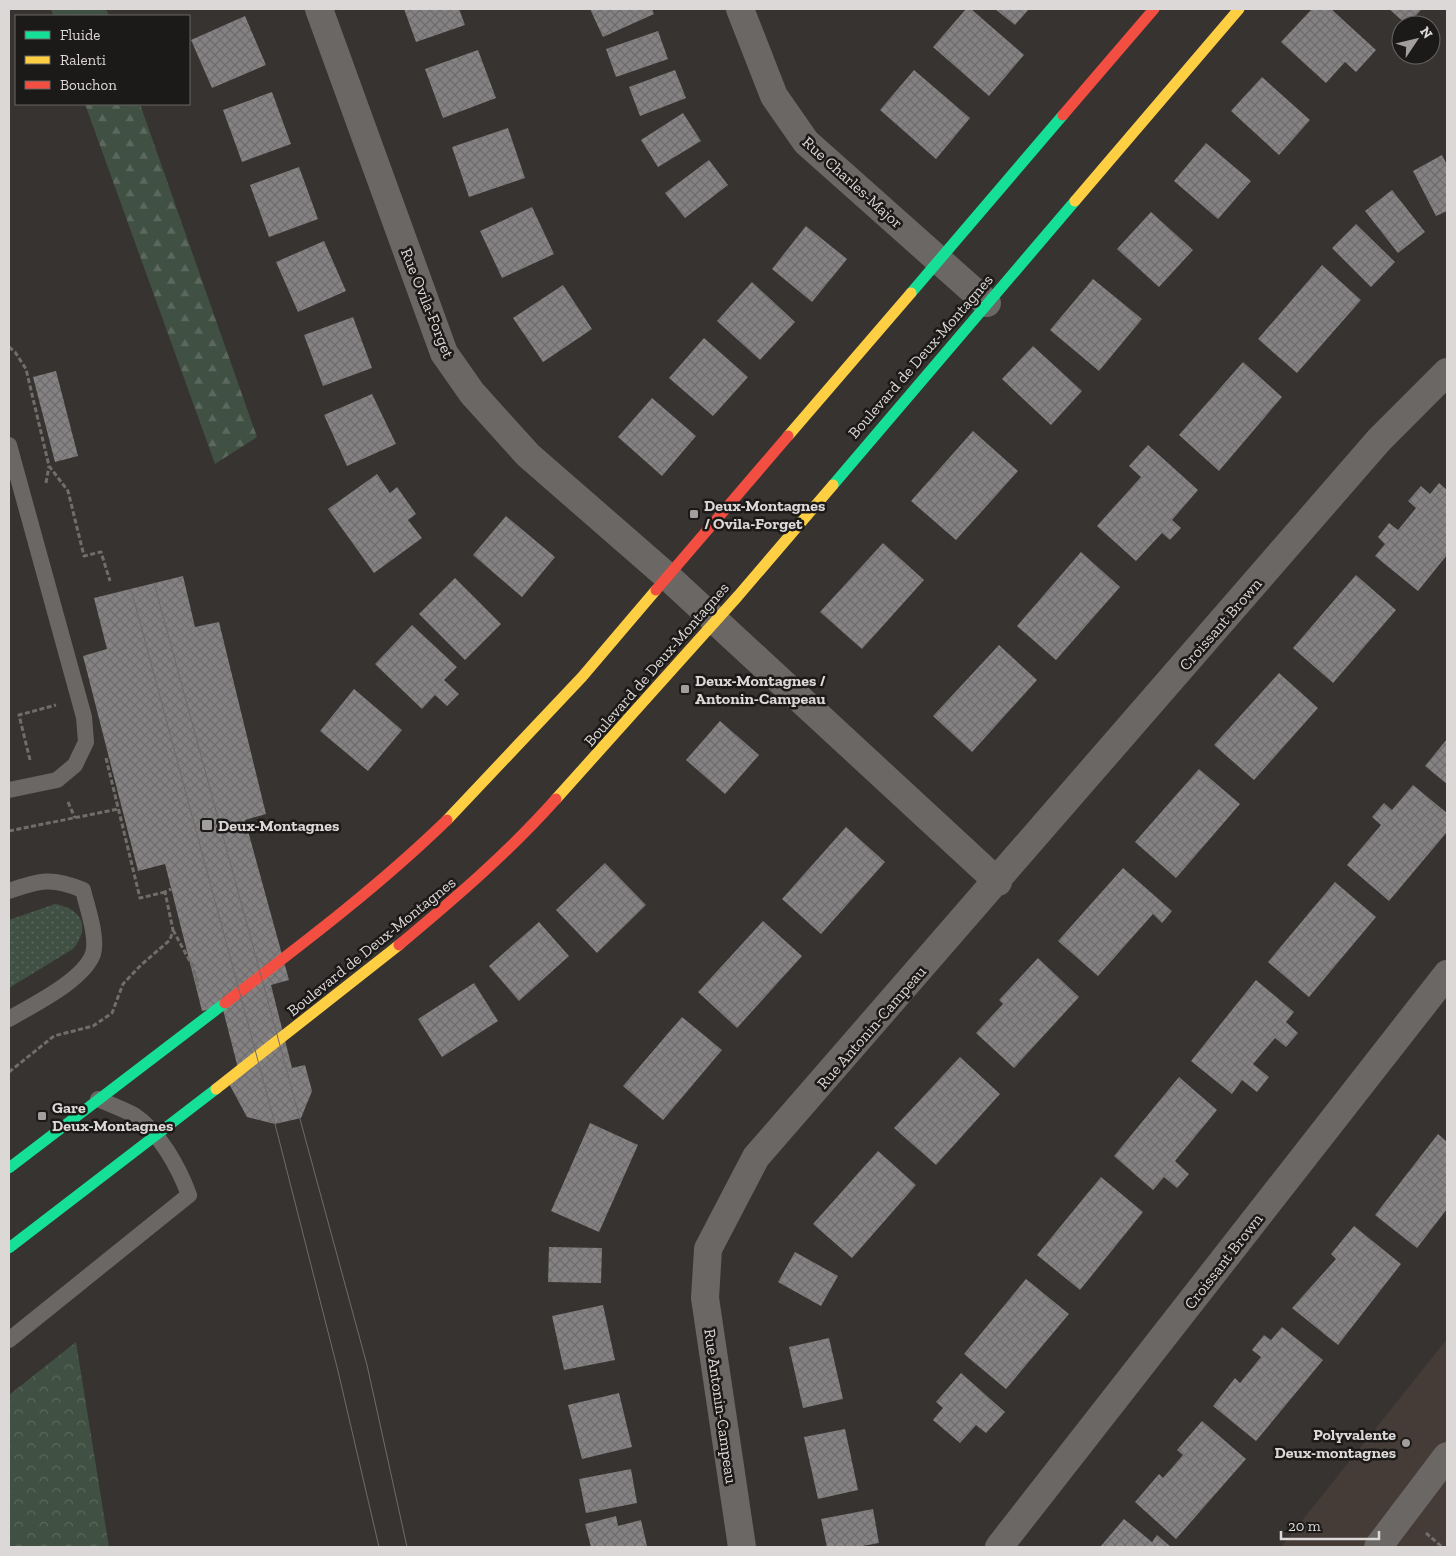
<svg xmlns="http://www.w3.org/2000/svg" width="1456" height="1556" font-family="'Zilla Slab',serif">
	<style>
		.built { fill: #453b37 }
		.grass { fill: url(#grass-dots) }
		.forest { fill: url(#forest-firs) }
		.park { fill: url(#park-crowns) }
		.building { fill: url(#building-cross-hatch) }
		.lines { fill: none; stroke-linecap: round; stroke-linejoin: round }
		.path { stroke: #706d6b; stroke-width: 3; stroke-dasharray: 5 2.5; stroke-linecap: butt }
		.lane { stroke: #6b6765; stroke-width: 16 }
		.street { stroke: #6b6765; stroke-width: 28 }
		.fast { stroke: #16e098; stroke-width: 11 }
		.slow { stroke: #ffcf43; stroke-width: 11 }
		.jam { stroke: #f24e42; stroke-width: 11 }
		.tram { stroke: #6f6c6a; stroke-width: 1 }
		.poi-dot { fill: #a29e9d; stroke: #1c1a19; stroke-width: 2 }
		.labels { text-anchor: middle; stroke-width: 5; stroke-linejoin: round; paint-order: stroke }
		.street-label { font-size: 16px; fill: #dcd8d7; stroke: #1c1a19 }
		.poi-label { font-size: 16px; font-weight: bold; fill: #dcd8d7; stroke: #1c1a19; text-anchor: start }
	</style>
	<defs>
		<pattern id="grass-dots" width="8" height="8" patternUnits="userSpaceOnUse" patternTransform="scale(1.25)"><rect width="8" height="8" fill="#405042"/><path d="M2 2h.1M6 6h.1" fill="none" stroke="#5b685d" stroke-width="1.8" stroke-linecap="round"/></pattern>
		<pattern id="forest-firs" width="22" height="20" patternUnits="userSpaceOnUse" patternTransform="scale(1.25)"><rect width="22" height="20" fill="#405042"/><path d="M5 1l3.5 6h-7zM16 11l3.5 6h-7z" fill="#5b685d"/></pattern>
		<pattern id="park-crowns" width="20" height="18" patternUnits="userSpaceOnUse" patternTransform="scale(1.25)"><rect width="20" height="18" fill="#405042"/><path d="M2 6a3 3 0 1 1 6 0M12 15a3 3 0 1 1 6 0" fill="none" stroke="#5b685d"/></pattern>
		<pattern id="building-cross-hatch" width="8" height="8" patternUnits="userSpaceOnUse" patternTransform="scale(1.25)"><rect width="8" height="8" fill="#848282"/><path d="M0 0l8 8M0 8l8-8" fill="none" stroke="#6d6b6b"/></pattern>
	</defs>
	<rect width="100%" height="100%" fill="#363331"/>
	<path class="built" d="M1447,1339V1547H1281Z"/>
	<path class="grass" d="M55,904C82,909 91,927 73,949L9,988V920Z"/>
	<path class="forest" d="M51,9H106L109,16H53Z
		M85,104H140L257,437L215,464Z"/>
	<path class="park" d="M76,1342L109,1547H9V1395Z"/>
	<path class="building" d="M404,9H459L465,25L416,42Z
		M590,9H652L654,14L603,37Z
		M966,9H971L1024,55L989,96L933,47Z
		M995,9H1029L1015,25Z
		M1312,9H1331L1376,50L1356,72L1345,62L1326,83L1281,42Z
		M1389,9H1422L1407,25Z
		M245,16L266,65L212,88L191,40Z
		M658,31L668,59L616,77L606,49Z
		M478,50L496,98L443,118L425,69Z
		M675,70L686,98L640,116L629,87Z
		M914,70L970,118L936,159L880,110Z
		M1262,77L1310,120L1279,155L1231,111Z
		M272,92L291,144L242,162L223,110Z
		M683,113L701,141L658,167L641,140Z
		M508,128L525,178L469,197L452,147Z
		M1206,143L1251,181L1218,219L1174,181Z
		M1442,155L1447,165V211L1436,216L1413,171Z
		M709,160L728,185L685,218L665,193Z
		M299,167L318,219L269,237L250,185Z
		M1392,190L1425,232L1398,253L1365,211Z
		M532,207L554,254L502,278L480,231Z
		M1151,212L1193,250L1159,287L1117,249Z
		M1356,224L1395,262L1371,287L1332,248Z
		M806,226L847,259L812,302L772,269Z
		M324,241L346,291L298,312L276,262Z
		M1322,265L1361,300L1297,373L1258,339Z
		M1093,279L1142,319L1099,371L1050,330Z
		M752,282L795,322L760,360L717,321Z
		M563,285L592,329L543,362L513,318Z
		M353,317L372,368L323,386L304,335Z
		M704,338L748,377L713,416L669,378Z
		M1033,346L1082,391L1051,425L1002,379Z
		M1243,362L1282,397L1219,471L1179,435Z
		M56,371L78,456L55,462L33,377Z
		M372,394L396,444L347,466L324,415Z
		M652,398L696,436L662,476L618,437Z
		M973,431L1018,471L956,540L911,501Z
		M1148,445L1198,490L1172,520L1181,528L1170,540L1162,533L1136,561L1097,526L1141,477L1129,466Z
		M377,474L390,493L397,487L416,514L408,520L422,538L374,573L328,509Z
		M1439,483L1447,490V555L1418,591L1375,556L1385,544L1378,537L1389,523L1398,530L1416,508L1408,501L1421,486L1430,494Z
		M506,516L555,557L522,597L473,555Z
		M883,543L924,580L862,649L820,612Z
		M1081,552L1120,587L1056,660L1017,626Z
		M1356,575L1396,610L1333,683L1293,648Z
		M183,576L195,627L219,622L266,814L245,820L289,980L271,985L292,1068L305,1065L312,1091L301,1118L275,1124L247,1117L227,1080L240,1076L222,1006L202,1011L165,864L138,871L83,656L107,649L94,598Z
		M455,578L501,624L465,660L419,614Z
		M412,625L457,667L444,680L459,694L447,706L435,695L422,709L375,664Z
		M999,645L1037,680L972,752L933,716Z
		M1279,673L1318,708L1254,780L1214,745Z
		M354,689L402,730L368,771L320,731Z
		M720,721L759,755L725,794L686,760Z
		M1447,739V784L1425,766Z
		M1199,769L1240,804L1176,878L1135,842Z
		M1413,785L1447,813V832L1389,901L1347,865L1381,825L1372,817L1384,803L1392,810Z
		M846,827L885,862L821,934L782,899Z
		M605,863L646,905L597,953L556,910Z
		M1123,868L1172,911L1162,923L1153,914L1098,976L1058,941Z
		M1335,882L1376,917L1309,997L1268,962Z
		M763,921L802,956L737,1028L698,992Z
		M539,922L569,956L519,1001L489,966Z
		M1038,958L1079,997L1014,1068L976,1033L1003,1004L999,1000Z
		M1256,980L1294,1012L1286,1022L1298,1033L1286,1047L1275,1038L1253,1064L1269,1077L1257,1092L1242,1080L1232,1094L1191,1061Z
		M474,983L498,1021L442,1057L418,1019Z
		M682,1017L722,1050L663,1120L623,1086Z
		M960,1057L1000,1094L936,1165L894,1128Z
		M1179,1077L1217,1110L1175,1161L1189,1174L1177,1188L1164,1177L1153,1190L1114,1156Z
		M590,1123L638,1145L599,1232L551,1211Z
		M1438,1134L1447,1142V1209L1417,1248L1375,1215Z
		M878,1151L916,1185L852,1258L813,1224Z
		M1101,1177L1143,1212L1080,1290L1037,1255Z
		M1354,1226L1401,1264L1338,1345L1292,1308L1336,1259L1331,1254Z
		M549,1247L602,1248L601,1283L548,1282Z
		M795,1252L838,1276L821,1306L778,1282Z
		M1026,1279L1069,1314L1006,1389L964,1354Z
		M603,1305L615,1360L564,1370L552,1316Z
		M1282,1327L1323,1360L1256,1441L1213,1406L1235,1378L1240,1383L1261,1357L1252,1350L1264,1335L1271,1340Z
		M829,1338L843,1399L803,1408L789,1347Z
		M961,1373L1005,1412L986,1433L976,1425L960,1443L933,1420L943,1408L936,1402Z
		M619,1393L632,1447L582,1459L568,1405Z
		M1202,1421L1246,1459L1176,1539L1135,1502L1159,1474L1163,1478L1183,1455L1177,1450Z
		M845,1429L858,1490L818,1499L804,1437Z
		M631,1469L637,1503L586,1513L579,1479Z
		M873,1509L879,1543L857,1547H827L821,1519Z
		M616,1516L618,1526L641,1520L647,1546L591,1547L585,1524Z
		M1124,1519L1152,1542L1157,1535L1171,1547H1100Z"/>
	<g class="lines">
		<path class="path" d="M9,347L15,352L26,369L49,466L68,491L84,556L101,552L110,581
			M46,483L49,466
			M106,758L140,898L165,892
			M30,760L19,715L56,705
			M68,802L75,818
			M9,831L118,809
			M173,930L193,967L198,986
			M9,1072L54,1036L93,1026L112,1013L123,984L141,965L170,940L173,930L165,892L171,889
			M1426,1533L1442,1547"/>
		<path class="lane" d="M9,445L84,717L86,742L75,765L57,780L9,790
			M9,891C40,880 52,877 83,890C87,907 98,937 93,954C83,981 32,1005 9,1019
			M9,1340L189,1195C179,1168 159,1131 134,1115C123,1109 109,1104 98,1099"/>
		<path class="street" d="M319,9L444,353L472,393L528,455L668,577L998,882
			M740,9L774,96L806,142L987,303
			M742,1547L705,1298L708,1249L756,1157L1379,440L1447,372
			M999,1547L1447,974
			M1378,1547L1447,1456"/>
		<path class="fast" d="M911,293L1063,115
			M833,485L1075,201
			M9,1168L225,1003
			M9,1248L216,1089"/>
		<path class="slow" d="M1075,201L1239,9
			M788,436L911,293
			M556,799L738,596L833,485
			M447,820L582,677L656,590
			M216,1089L399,945"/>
		<path class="jam" d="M1063,115L1154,9
			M656,590L788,436
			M399,945C454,899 508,853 556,799
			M225,1003C301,945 378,887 447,820"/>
		<path class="tram" d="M154,583L367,1365L407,1547
			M131,589L275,1124L338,1371L379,1547"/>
	</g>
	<g class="poi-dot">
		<rect x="689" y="509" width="10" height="10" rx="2.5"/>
		<rect x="680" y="684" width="10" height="10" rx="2.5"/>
		<rect x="201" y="819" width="12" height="12" rx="2.5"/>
		<rect x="37" y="1111" width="10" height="10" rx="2.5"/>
		<circle cx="1406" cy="1443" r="5"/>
	</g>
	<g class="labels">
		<g class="street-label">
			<text transform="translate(853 182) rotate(42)" y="6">Rue Charles-Major</text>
			<text transform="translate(428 303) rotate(68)" y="6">Rue Ovila-Forget</text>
			<text transform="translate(920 356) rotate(-49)" y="6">Boulevard de Deux-Montagnes</text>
			<text transform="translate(1220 624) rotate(-49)" y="6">Croissant Brown</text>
			<text transform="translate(656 664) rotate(-49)" y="6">Boulevard de Deux-Montagnes</text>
			<text transform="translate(371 946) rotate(-39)" y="6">Boulevard de Deux-Montagnes</text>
			<text transform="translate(871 1027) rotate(-49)" y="6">Rue Antonin-Campeau</text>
			<text transform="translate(1223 1261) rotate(-52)" y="6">Croissant Brown</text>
			<text transform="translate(721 1406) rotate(82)" y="6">Rue Antonin-Campeau</text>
		</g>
		<g class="poi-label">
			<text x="704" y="511">Deux-Montagnes<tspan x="704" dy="18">/ Ovila-Forget</tspan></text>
			<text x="695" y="686">Deux-Montagnes /<tspan x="695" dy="18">Antonin-Campeau</tspan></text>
			<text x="218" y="831">Deux-Montagnes</text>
			<text x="52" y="1113">Gare<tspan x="52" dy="18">Deux-Montagnes</tspan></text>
			<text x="1396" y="1440" text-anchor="end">Polyvalente<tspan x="1396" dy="18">Deux-montagnes</tspan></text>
		</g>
	</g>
	<rect width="1456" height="1556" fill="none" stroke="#dcd8d7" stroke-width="20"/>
	<rect x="15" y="15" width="175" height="90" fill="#1c1a19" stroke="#696665"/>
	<rect x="25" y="31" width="25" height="8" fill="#16e098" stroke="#696665"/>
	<text x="60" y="40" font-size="15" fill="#dcd8d7">Fluide</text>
	<rect x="25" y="56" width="25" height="8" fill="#ffcf43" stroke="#696665"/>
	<text x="60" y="65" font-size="15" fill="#dcd8d7">Ralenti</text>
	<rect x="25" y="81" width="25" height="8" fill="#f24e42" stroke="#696665"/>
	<text x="60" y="90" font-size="15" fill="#dcd8d7">Bouchon</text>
	<g transform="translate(1416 40) rotate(55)"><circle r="24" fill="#1c1a19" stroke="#696665"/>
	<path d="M0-4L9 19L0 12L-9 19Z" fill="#a29e9d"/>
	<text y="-8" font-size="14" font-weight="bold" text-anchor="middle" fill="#dcd8d7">N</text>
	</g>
	<path d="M1281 1531v8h98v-8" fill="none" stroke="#dcd8d7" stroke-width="2.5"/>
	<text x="1288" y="1531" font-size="15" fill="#dcd8d7" stroke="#1c1a19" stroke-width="4" paint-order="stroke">20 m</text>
</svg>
